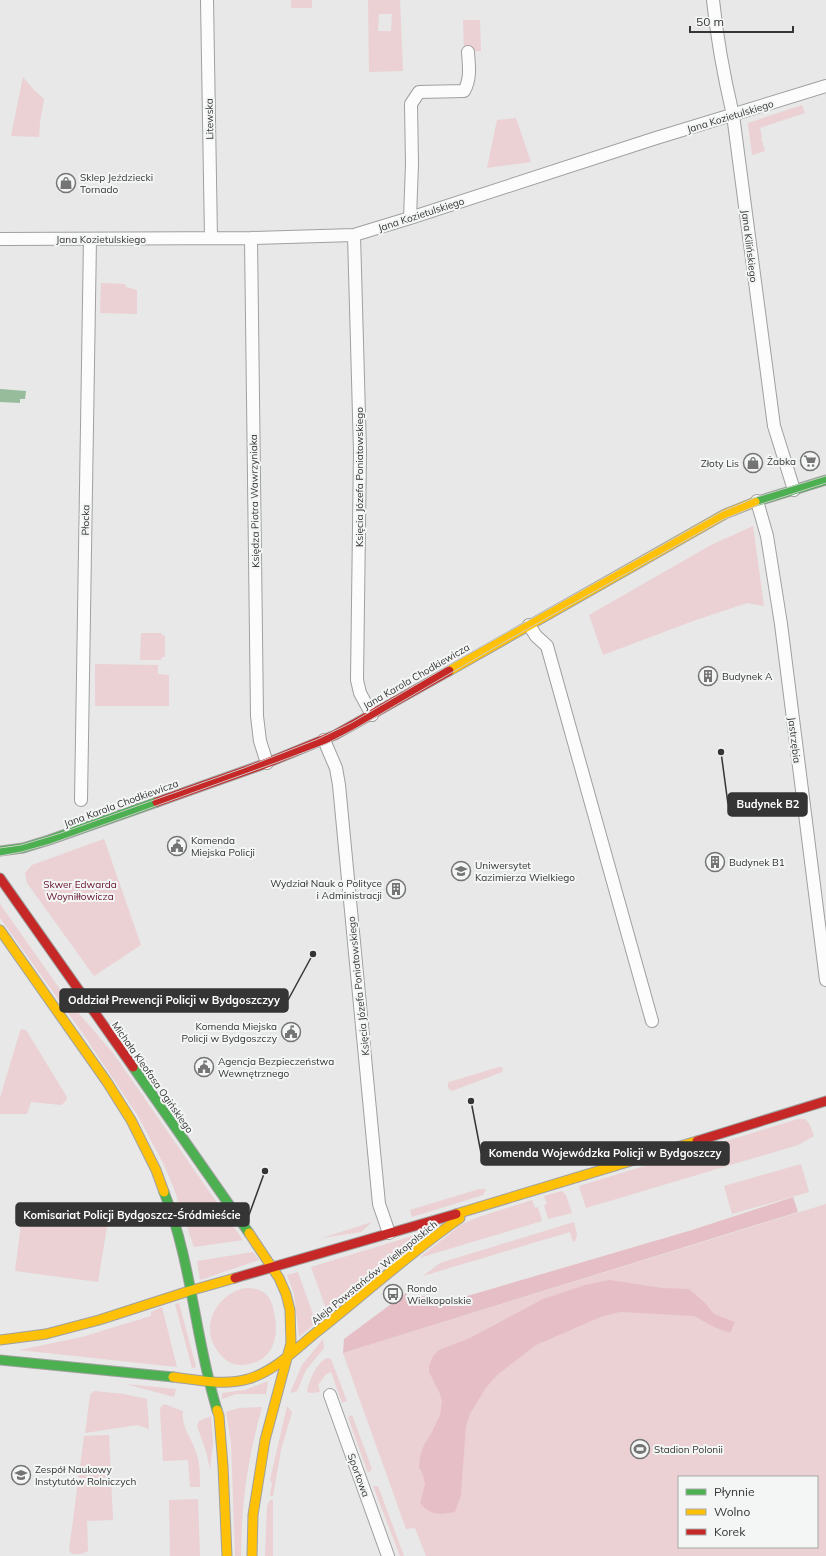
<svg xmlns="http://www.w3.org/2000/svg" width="826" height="1556" font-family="Mulish,sans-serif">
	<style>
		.green { fill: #ebd0d4; fill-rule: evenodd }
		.forest { fill: #e6bfc6 }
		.water { fill: #96bc9b }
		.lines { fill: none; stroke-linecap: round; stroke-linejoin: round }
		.street-casing { stroke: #9fa09f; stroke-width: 14 }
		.fast-casing { stroke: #9fa09f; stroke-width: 11 }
		.slow-casing { stroke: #9fa09f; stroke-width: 11 }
		.jam-casing { stroke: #9fa09f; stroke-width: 11 }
		.street { stroke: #fbfcfb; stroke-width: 12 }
		.fast { stroke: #4caf50; stroke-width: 9 }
		.slow { stroke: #ffc107; stroke-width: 9 }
		.jam { stroke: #c62828; stroke-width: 9 }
		.tram { stroke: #cbcccb; stroke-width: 1 }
		.labels { text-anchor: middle; stroke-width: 4; stroke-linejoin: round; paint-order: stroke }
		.street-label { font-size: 10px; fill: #343534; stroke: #f3f6f4 }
		.poi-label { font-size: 10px; fill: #343534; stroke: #f3f6f4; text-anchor: start }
		.park-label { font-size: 10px; fill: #65102d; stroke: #f3f6f4 }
		.leader { fill: none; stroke: #343534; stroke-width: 1.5 }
		.callout-dot { fill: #343534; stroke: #f3f6f4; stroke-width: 1.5 }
		.callout { fill: #343534; stroke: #343534; stroke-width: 1.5 }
		.callout-label { font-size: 11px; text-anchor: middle; font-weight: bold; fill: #fff }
	</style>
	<rect width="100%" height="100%" fill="#e7e8e7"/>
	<path class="green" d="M291,0H312V8H291Z
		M368,0H400L403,71L369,72ZM379,14H392L391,31H378Z
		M463,20H480L481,51L464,52Z
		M23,77L34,90L44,99L40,122L39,137L11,136Z
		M802,105L805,113L760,128L762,137L761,138L765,151L752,155L748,123Z
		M516,118L531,162L487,168L497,120Z
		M101,283L125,284L126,287L137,290V314L100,313Z
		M753,526L764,606L747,603L693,621L603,655L589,615L711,545Z
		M141,633H161L162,635L165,636V657H162L161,660H140Z
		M95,664L158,665V674L169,675V706H95Z
		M104,839L141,945L94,976L27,883L25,873L32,865Z
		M0,904L69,1002L113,1053L243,1240L194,1247L173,1186L164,1165L138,1116L81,1031L0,918Z
		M22,1029L26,1030L67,1097L66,1101L61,1105L31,1102L27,1114H0V1098L20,1031Z
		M499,1067H503L502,1072L452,1091L448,1088V1084L449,1082Z
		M798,1119H805L809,1123L814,1136L798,1145L586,1208L579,1186Z
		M801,1164L809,1192L732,1214L724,1186Z
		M479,1189H486L483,1195L412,1217L410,1210Z
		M562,1191L566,1195L572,1213L548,1219L544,1205L547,1204L544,1196Z
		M532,1200L535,1208L538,1207L542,1221L419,1258L462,1224L479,1217Z
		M826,1204V1556H426L415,1528L406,1529L343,1353ZM679,1477H817V1547H679Z
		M23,1208L108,1220L98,1282L15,1271Z
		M372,1222L361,1232L322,1238Z
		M574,1222L577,1235L575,1241L573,1242L570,1232L423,1276L440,1263Z
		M425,1232L328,1314L311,1267Z
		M253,1252L259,1260L200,1280L197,1261Z
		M298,1272L316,1323L299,1337L294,1294L287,1275Z
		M245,1288C267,1287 273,1300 275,1318C279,1343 269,1364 241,1365C233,1365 227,1362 222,1356C197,1332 214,1295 245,1288Z
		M179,1303L196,1366L195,1368H192L175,1304Z
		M162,1307L177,1367L19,1350L82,1337L151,1316V1312Z
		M323,1339L324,1348L306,1370L297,1391L290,1393L302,1365Z
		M327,1358L331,1359L347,1401L342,1403L331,1372L326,1374L318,1385L320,1392L310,1393L307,1391C310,1380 316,1363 327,1358Z
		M268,1381L266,1394H236L222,1399V1393L245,1390Z
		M126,1384L176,1389L174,1397Z
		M94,1391L124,1394L147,1399L149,1429L137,1425L85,1433L90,1395Z
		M164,1404L183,1411C181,1427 191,1437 196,1452C200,1463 200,1475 200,1487H190L188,1460L163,1461L160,1410L161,1407Z
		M287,1406L292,1412L281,1450L273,1496H270L272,1483L270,1480Z
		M262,1407C248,1457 241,1505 241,1556H235L231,1443L226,1412L239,1408Z
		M352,1415L372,1469L368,1473L348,1417Z
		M211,1416L213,1443L210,1469L206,1451L197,1426L199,1421Z
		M109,1435L113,1520L87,1521L88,1551L81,1554H72L69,1550L84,1436Z
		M373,1486H378L404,1556H400Z
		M198,1499L200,1556H170L169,1500Z
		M270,1500H273V1556H265L267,1506Z"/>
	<path class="forest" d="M793,1197L798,1212L343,1353L344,1339L406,1293L410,1299L429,1295L433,1306L692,1230Z
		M609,1280L662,1288L689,1289L705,1303L714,1314L735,1322L730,1333L714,1327L694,1316L620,1312L603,1316L536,1345L497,1375L485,1389L470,1414L466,1426L461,1495L455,1512C439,1515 431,1516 420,1503L425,1484L423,1475L419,1467L420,1456L424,1445L432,1432L440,1415L442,1401L440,1394L429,1372V1366L433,1356L439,1350L470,1338L543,1299L585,1285Z"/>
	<path class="water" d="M0,389L26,391L25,399H20V403L0,402Z"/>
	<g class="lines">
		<defs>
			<path id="street" d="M207,0L211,238
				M713,0C717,39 724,77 733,115L774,426L794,490
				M410,218L412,164L411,104L419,92L464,91C471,79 469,66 468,52
				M354,235L360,451L357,680L360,693L372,715
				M251,238L257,716L260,741L267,763
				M0,239L251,238L354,235L410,218L653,139L826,86
				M757,501L767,536L781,624L826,980
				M529,625L536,636L547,646L652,1021
				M324,740L336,768L339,785L379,1204L389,1233
				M81,800L90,239
				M330,1395L388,1556"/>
			<path id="fast" d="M755,502L826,480
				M0,851L23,848L49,840L157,802
				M133,1067L249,1233
				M164,1192C192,1262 195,1339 217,1410
				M0,1360L173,1377"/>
			<path id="slow" d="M449,671L725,514L755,502
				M0,930L107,1082L131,1120L156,1170L164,1192
				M456,1214L697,1141
				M249,1233L279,1278L286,1294L290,1310L291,1343L265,1440L253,1515L252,1556
				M0,1340L46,1334L99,1320L189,1291L235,1278
				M173,1377C197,1380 225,1386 248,1379C273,1372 294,1351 313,1335C363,1296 408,1254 460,1218
				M217,1410L219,1416L223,1466L227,1556"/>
			<path id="jam" d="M157,802L267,763L335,735L449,671
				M0,878L133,1067
				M697,1141L826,1101
				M235,1278L456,1214"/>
		</defs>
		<use href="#street" class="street-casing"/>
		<use href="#fast" class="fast-casing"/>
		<use href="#slow" class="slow-casing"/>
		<use href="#jam" class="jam-casing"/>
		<use href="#street" class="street"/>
		<use href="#fast" class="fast"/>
		<use href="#slow" class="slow"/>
		<use href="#jam" class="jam"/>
		<path class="tram" d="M0,848L21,845L58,834L244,768L318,739L351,723L465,656L721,512L757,497L826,476
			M0,856L21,852L50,844L278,762L326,744L353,730L499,645L722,520L758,505L826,483"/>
	</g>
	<defs>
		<symbol id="shop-ring" viewBox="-11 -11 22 22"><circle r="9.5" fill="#f3f6f4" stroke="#737473" stroke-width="1.5"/><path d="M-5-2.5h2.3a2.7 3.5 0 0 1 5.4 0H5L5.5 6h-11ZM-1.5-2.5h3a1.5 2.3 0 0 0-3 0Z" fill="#737473"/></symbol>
		<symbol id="supermarket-ring" viewBox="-11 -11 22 22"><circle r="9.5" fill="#f3f6f4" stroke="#737473" stroke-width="1.5"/><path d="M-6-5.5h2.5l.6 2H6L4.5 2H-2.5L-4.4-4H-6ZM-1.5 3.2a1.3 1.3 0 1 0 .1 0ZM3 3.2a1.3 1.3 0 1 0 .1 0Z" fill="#737473"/></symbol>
		<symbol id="building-ring" viewBox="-11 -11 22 22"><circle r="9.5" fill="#f3f6f4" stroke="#737473" stroke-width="1.5"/><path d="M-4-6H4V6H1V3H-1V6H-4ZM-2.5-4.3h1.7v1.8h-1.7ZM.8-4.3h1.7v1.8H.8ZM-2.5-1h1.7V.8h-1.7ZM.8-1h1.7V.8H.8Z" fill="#737473"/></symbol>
		<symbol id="civic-ring" viewBox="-11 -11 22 22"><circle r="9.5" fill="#f3f6f4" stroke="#737473" stroke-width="1.5"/><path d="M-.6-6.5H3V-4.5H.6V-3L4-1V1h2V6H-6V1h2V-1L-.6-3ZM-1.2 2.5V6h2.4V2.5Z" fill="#737473"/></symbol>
		<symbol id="university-ring" viewBox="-11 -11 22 22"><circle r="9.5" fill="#f3f6f4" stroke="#737473" stroke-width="1.5"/><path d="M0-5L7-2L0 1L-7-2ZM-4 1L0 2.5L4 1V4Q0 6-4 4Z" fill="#737473"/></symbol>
		<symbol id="bus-ring" viewBox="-11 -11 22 22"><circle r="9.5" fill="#f3f6f4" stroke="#737473" stroke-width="1.5"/><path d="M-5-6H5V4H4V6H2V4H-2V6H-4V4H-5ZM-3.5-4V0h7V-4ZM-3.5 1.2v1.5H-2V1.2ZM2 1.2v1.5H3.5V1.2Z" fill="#737473"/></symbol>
		<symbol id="stadium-ring" viewBox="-11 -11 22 22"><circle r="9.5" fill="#f3f6f4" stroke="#737473" stroke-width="1.5"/><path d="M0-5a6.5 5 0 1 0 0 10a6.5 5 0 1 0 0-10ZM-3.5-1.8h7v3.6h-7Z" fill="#737473"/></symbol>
	</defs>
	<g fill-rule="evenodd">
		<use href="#shop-ring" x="55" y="172" width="22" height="22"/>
		<use href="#supermarket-ring" x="799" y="450" width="22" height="22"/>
		<use href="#shop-ring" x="742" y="452" width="22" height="22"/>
		<use href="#building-ring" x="697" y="665" width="22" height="22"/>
		<use href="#civic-ring" x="166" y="835" width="22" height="22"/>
		<use href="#building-ring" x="704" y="851" width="22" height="22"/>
		<use href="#university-ring" x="450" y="860" width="22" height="22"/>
		<use href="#building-ring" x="385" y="878" width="22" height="22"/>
		<use href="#civic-ring" x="280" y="1021" width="22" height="22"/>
		<use href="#civic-ring" x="193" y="1056" width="22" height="22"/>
		<use href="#bus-ring" x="382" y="1283" width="22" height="22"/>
		<use href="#stadium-ring" x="629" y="1438" width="22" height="22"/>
		<use href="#university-ring" x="10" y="1464" width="22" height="22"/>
	</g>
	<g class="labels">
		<g class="street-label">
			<text transform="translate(730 116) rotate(-17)" y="4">Jana Kozietulskiego</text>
			<text transform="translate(209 119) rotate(-91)" y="4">Litewska</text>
			<text transform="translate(421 214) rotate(-18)" y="4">Jana Kozietulskiego</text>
			<text x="101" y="243">Jana Kozietulskiego</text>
			<text transform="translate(750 246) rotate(83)" y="4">Jana Kilińskiego</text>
			<text transform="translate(359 477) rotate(-90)" y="4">Księcia Józefa Poniatowskiego</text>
			<text transform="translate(254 501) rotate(-91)" y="4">Księdza Piotra Wawrzyniaka</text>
			<text transform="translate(85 520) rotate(-89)" y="4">Płocka</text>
			<text transform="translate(416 676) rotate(-30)" y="4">Jana Karola Chodkiewicza</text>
			<text transform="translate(795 740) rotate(83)" y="4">Jastrzębia</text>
			<text transform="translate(121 803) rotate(-20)" y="4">Jana Karola Chodkiewicza</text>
			<text transform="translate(358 986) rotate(-96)" y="4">Księcia Józefa Poniatowskiego</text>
			<text transform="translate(153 1077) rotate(55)" y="4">Michała Kleofasa Ogińskiego</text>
			<text transform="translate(374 1272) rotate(-39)" y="4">Aleja Powstańców Wielkopolskich</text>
			<text transform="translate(359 1475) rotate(70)" y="4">Sportowa</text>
		</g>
		<g class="poi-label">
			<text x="80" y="181">Sklep Jeździecki<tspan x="80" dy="12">Tornado</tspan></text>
			<text x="796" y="465" text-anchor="end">Żabka</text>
			<text x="739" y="467" text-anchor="end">Złoty Lis</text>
			<text x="722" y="680">Budynek A</text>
			<text x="191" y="844">Komenda<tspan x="191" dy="12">Miejska Policji</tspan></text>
			<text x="729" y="866">Budynek B1</text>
			<text x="475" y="869">Uniwersytet<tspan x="475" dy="12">Kazimierza Wielkiego</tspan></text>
			<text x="382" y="887" text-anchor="end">Wydział Nauk o Polityce<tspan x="382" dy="12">i Administracji</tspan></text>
			<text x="277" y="1030" text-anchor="end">Komenda Miejska<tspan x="277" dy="12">Policji w Bydgoszczy</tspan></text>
			<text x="218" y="1065">Agencja Bezpieczeństwa<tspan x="218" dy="12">Wewnętrznego</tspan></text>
			<text x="407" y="1292">Rondo<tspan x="407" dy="12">Wielkopolskie</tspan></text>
			<text x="654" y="1453">Stadion Polonii</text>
			<text x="35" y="1473">Zespół Naukowy<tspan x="35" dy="12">Instytutów Rolniczych</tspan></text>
		</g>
		<g class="park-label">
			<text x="80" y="888">Skwer Edwarda<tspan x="80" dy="12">Woyniłłowicza</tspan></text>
		</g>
	</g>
	<path class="leader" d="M721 752L728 804M313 954L288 1000M471 1101L481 1153M265 1171L249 1215"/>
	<g class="callout-dot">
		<circle cx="721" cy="752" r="4"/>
		<circle cx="313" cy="954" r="4"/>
		<circle cx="471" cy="1101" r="4"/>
		<circle cx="265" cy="1171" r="4"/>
	</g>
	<g class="callout">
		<rect x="728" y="793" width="79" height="23" rx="4"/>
		<rect x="60" y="989" width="228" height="23" rx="4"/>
		<rect x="481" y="1142" width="248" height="23" rx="4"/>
		<rect x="16" y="1203" width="233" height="23" rx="4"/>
	</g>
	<g class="callout-label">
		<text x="768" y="808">Budynek B2</text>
		<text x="174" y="1004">Oddział Prewencji Policji w Bydgoszczyy</text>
		<text x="605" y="1157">Komenda Wojewódzka Policji w Bydgoszczy</text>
		<text x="132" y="1219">Komisariat Policji Bydgoszcz-Śródmieście</text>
	</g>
	<rect x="678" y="1476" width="140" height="72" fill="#f3f6f4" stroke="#a7a9a7"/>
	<rect x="686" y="1489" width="20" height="6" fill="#4caf50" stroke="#a7a9a7"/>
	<text x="714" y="1496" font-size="12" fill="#343534">Płynnie</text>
	<rect x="686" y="1509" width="20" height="6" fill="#ffc107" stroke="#a7a9a7"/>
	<text x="714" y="1516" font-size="12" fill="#343534">Wolno</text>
	<rect x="686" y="1529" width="20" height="6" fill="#c62828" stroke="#a7a9a7"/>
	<text x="714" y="1536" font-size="12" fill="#343534">Korek</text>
	<path d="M690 26v6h103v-6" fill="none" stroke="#343534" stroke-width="2"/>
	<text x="696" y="26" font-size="12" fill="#343534" stroke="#f3f6f4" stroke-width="3" paint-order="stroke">50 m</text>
</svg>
